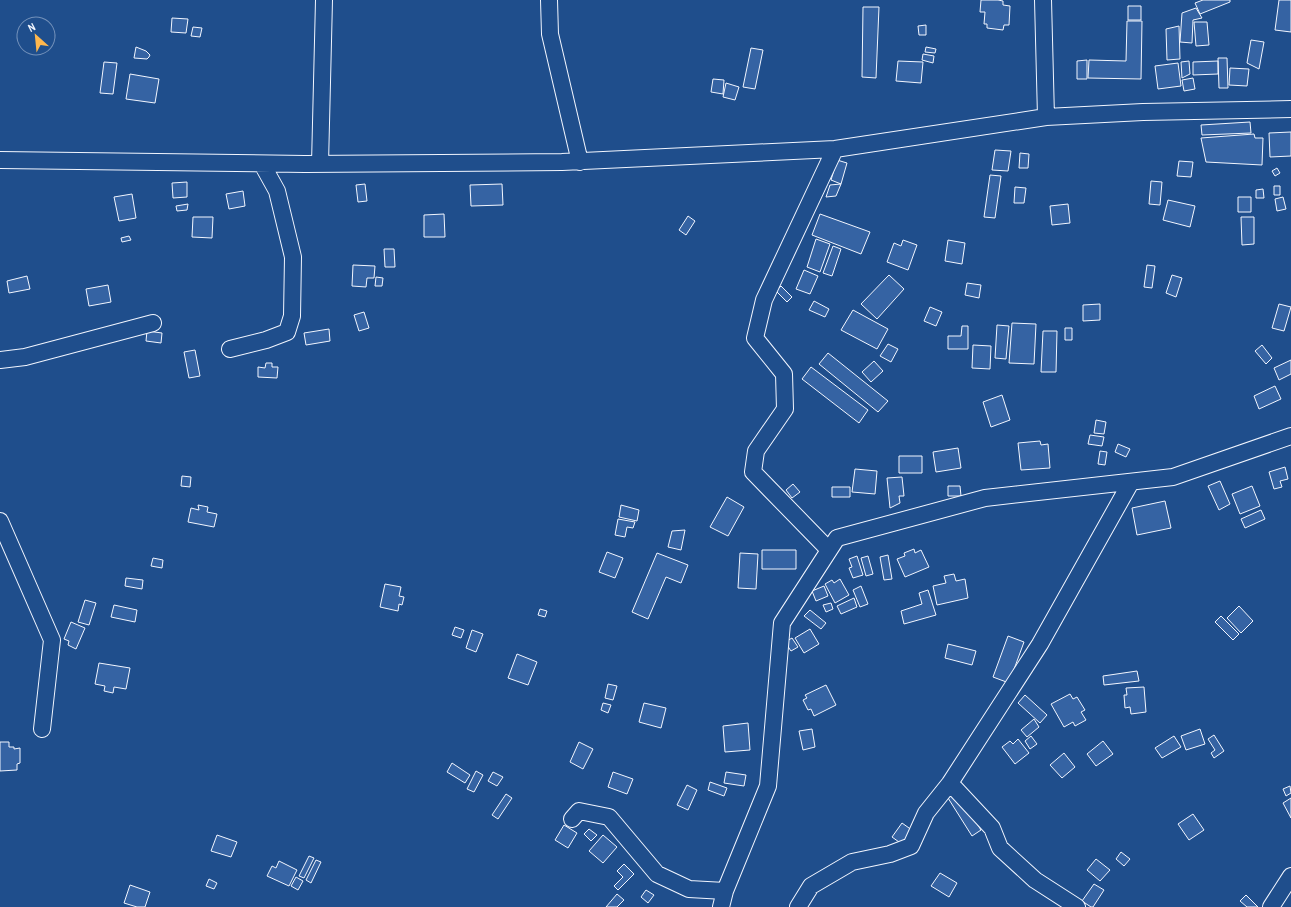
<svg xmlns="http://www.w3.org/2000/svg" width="1291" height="907" font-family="'Archivo Narrow',sans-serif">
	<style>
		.building { fill: #3563a3; stroke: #f2f6ff }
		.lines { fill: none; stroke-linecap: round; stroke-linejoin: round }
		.minor-casing { stroke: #f2f6ff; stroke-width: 18 }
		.minor { stroke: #1f4e8c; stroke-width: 16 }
	</style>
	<rect width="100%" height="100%" fill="#1f4e8c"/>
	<path class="building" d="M981,0H998L1003,1V5L1010,6L1009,25H1004L1003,30L987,28V24H984L985,12H980Z
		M1203,0H1230V2L1200,14L1195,3Z
		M1279,0H1291V32L1275,30Z
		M1128,6H1141V20H1128Z
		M863,7H879L876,78L862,77Z
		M1196,8L1202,18L1193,20L1192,43L1180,42L1182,13Z
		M172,18L188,19L186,33L171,32Z
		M1127,21H1142L1141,79L1088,78L1089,60L1126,61Z
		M1194,22H1207L1209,45L1196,46Z
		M926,25V35H919L918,26Z
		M1179,26L1180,59L1167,60L1166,29Z
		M193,27L202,28L200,37L191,36Z
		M1251,40L1264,42L1259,69L1247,63Z
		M136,47L146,51L150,55L149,57L147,59L134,58Z
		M926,47L936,49L935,53L925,52Z
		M751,48L763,50L755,89L743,87Z
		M923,54L934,56L933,63L922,60Z
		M1218,58H1227L1228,88H1219Z
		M1087,60V79H1077V61Z
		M898,61L923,62L921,83L896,81Z
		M1189,61L1190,74L1182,78L1181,62Z
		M1218,61V74L1193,75V62Z
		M104,62L117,63L113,94L100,93Z
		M1178,63L1181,86L1158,89L1155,66Z
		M1230,68L1249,69L1247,86L1229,85Z
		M130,74L159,79L155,103L126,99Z
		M1193,78L1195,89L1184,91L1182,80Z
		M713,79L724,80L723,94L711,92Z
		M726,83L739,87L735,100L723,97Z
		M1250,122L1251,133L1202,135L1201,125Z
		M1291,132V156L1270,157L1269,133Z
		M1254,134L1255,138H1263L1262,165L1206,162L1201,138Z
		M995,150L1011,151L1008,171L992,170Z
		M1020,153L1029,154L1028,168H1019Z
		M837,160L847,163L841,184L831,180Z
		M1179,161L1193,162L1191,177L1177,176Z
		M1277,168L1280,173L1275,176L1272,171Z
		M990,175L1001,176L995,218L984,217Z
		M1151,181L1162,182L1160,205L1149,204Z
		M187,182V197L173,198L172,183Z
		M365,184L367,201L358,202L356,185Z
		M502,184L503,205L471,206L470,185Z
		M841,184L836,196L826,197L830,185Z
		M1274,186H1280V195H1274Z
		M1015,187L1026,188L1024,203H1014Z
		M1263,189L1264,198H1256V190Z
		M243,191L245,206L229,209L226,194Z
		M132,194L136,218L119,221L114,197Z
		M1238,197H1251V212H1238Z
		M1283,197L1286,209L1277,211L1275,199Z
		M1168,200L1195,206L1190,227L1163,220Z
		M188,204L187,210L177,211L176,206Z
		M1068,204L1070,223L1052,225L1050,206Z
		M444,214L445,237H424V215Z
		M820,214L870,232L861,254L812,235Z
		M688,216L695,221L686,235L679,230Z
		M193,217H213L212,238L192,237Z
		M1241,217H1254V244L1242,245Z
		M129,236L131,240L122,242L121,238Z
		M816,239L830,244L820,272L807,267Z
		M903,240L917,245L908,270L887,262L894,243L901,246Z
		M948,240L965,243L962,264L945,261Z
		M833,246L841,249L832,276L823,273Z
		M384,249H394L395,267H385Z
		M353,265L375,266L374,278H367L366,287L352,286Z
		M1147,265L1155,266L1152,288L1144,287Z
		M804,270L818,276L810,294L796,289Z
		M889,275L904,289L877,319L861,304Z
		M1172,275L1182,278L1176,297L1166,293Z
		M27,276L30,289L9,293L7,281Z
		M376,277L383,278L382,286H375Z
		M967,283L981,285L979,298L965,295Z
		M108,285L111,302L89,306L86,289Z
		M781,286L792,297L787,302L776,291Z
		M814,301L829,309L825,317L809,310Z
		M1100,304V320L1083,321V305Z
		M1279,304L1291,307L1284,331L1272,328Z
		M930,307L942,312L936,326L924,321Z
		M853,310L888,329L877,349L841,330Z
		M364,312L369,328L359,331L354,315Z
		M1012,323L1036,324L1034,364L1009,363Z
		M997,325L1009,326L1006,359L995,358Z
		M962,326H968V349H948V336H961Z
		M1065,328H1072V340H1065Z
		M329,329L330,341L306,345L304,333Z
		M147,331L162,333L161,343L146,341Z
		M1043,331H1057L1056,372H1041Z
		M888,344L898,349L891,362L880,356Z
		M973,345L991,346L990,369L972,368Z
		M1262,345L1272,358L1266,364L1255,351Z
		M195,350L200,376L189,378L184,352Z
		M828,353L888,401L878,412L819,364Z
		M1291,360V374L1279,380L1274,368Z
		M874,361L883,371L871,382L862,372Z
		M266,363H272V367H278L277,378L258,377V367L265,368Z
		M811,367L868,410L859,423L802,379Z
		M1275,386L1281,399L1259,409L1254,396Z
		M1002,395L1010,420L991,427L983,402Z
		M1096,420L1106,422L1104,434L1094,433Z
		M1090,435L1104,437L1102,446L1088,444Z
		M1040,441L1041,445L1048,444L1050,468L1021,470L1018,443Z
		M1118,444L1130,449L1126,457L1115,452Z
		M958,448L961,468L936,472L933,452Z
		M1100,451L1107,452L1105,465L1098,464Z
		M899,456H922V473H899Z
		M1285,467L1288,479L1280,481L1282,487L1274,489L1269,472Z
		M855,469L877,471L875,494L852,492Z
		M182,476L191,477L190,487L181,486Z
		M902,477L904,496H899L900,503L890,508L887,478Z
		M1220,481L1230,504L1219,510L1208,486Z
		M793,484L800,492L792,498L786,490Z
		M948,486H960L961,496H948Z
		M1252,486L1260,506L1240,514L1232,494Z
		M832,487H850V497H832Z
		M727,497L744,507L728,536L710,527Z
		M1165,501L1171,528L1137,535L1132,508Z
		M198,505L208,507L207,512L217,514L214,527L188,522L191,508L199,510Z
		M621,505L639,510L637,521L619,517Z
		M1261,510L1265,519L1245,528L1241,519Z
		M618,519L635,522L633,528L627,527L625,537L615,535Z
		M685,530L681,550L668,547L672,531Z
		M914,549L915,553L921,550L929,567L905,577L897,559L905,556L904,553Z
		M762,550H796V569H762Z
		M607,552L623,558L615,578L599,572Z
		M657,553L688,565L681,583L666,577L648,619L632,612Z
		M740,553L758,554L756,589L738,588Z
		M888,555L892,579L884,580L880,557Z
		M857,556L863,575L853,578L849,568L852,567L849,559Z
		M868,556L873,574L866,576L861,558Z
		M153,558L163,560L162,568L151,566Z
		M954,574L956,581L965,579L968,598L937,605L933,586L946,583L944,576Z
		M126,578L143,580L142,589L125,586Z
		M840,579L849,595L835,603L825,584L832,580L834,583Z
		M385,584L401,587L399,596L404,597L402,605L399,604L398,611L380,607Z
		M824,586L828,596L816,601L812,591Z
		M861,586L868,604L860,607L853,590Z
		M928,590L936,615L904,624L901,611L922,604L919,593Z
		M854,598L857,607L841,614L837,606Z
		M85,600L96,603L89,625L78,622Z
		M831,603L833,609L826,612L823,605Z
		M114,605L137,610L135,622L111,617Z
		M1239,606L1253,621L1241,633L1227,618Z
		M540,609L547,611L545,617L538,615Z
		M810,610L826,623L821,629L804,616Z
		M1221,616L1239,634L1233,640L1215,622Z
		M71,622L85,628L76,649L68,645L69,641L64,639Z
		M455,627L464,630L461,638L452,635Z
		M810,629L819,644L804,653L795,638Z
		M472,630L483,634L476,652L466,648Z
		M1008,636L1024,642L1009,683L993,677Z
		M792,638L798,647L791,651L785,642Z
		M948,644L976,651L972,665L945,658Z
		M517,654L537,662L528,685L508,678Z
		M99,663L130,668L126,689L114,687L113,693L104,691L105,686L95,684Z
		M1137,671L1139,681L1104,685L1103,676Z
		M608,684L617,686L613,700L605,698Z
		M826,685L836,705L814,716L811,709L808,710L803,700L807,698L805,695Z
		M1144,687L1146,712L1131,714L1130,707L1125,708L1124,695H1127L1126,688Z
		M1070,694L1073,699L1077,697L1085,710L1081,712L1086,720L1075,726L1073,722L1064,727L1051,704Z
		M1025,695L1047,715L1040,723L1018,703Z
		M603,703L611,705L608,713L601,710Z
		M644,703L666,708L661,728L639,722Z
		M1034,719L1039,727L1027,737L1021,730Z
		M748,723L750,750L725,752L723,726Z
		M812,729L815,747L803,750L799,731Z
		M1200,729L1205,744L1186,750L1181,736Z
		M1214,735L1224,751L1214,758L1211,753L1215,750L1208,739Z
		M1031,736L1037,744L1030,749L1025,741Z
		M1174,736L1181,747L1162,758L1155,748Z
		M1018,739L1029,753L1015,764L1002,747L1010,741L1013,744Z
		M1103,741L1113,754L1096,766L1087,754Z
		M0,742H9V747H14V749L20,748V763L17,764V770L0,771Z
		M579,742L593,749L583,769L570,762Z
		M1064,753L1075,767L1062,778L1050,765Z
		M452,763L470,775L465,783L447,772Z
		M476,771L483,775L474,792L467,789Z
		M493,772L503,777L497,786L488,781Z
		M613,772L633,779L627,794L608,787Z
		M726,772L746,775L744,786L724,783Z
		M710,782L727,788L724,796L708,790Z
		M687,785L697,790L688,810L677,805Z
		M1290,786L1291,793L1286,796L1283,789Z
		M957,792L981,830L972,836L948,798Z
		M506,794L512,798L498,819L492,815Z
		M1291,798V818L1283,803Z
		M1193,814L1204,830L1189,840L1178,824Z
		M902,823L916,833L906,847L892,837Z
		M564,825L577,833L568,848L555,840Z
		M589,829L597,835L591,841L584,834Z
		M217,835L237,842L231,857L211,851Z
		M603,835L617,847L603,863L589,851Z
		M1121,852L1130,859L1124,866L1116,859Z
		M309,856L314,858L304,878L299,876Z
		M1096,859L1110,870L1100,881L1087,870Z
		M316,860L321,862L311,883L306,880Z
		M279,861L297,870L289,886L267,876L272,866L276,868Z
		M624,864L634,874L618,890L614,886L623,877L617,871Z
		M940,873L957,883L949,897L931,886Z
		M296,877L303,881L298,890L291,886Z
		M209,879L217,883L214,889L206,886Z
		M1094,884L1104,890L1093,907H1091L1082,901Z
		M130,885L150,892L145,907H137L124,903Z
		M646,890L654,895L648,903L641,897Z
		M617,894L624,900L617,907H606Z
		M1246,895L1258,907H1247L1240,901Z"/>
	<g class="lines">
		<defs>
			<path id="minor" d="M549,0L550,34L580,162
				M1043,0L1046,117
				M0,160L305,164L562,162L835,149L1046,117L1143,112L1291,109
				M320,164L324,0
				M230,349L266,340L287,332L292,316L293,257L277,191L262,164
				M0,360L25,357L153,323
				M0,521L52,640L42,729
				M829,550L753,472L756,451L785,409L784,374L755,338L764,300L835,149
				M572,819L579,811L609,817L657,874L689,889L725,891
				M721,907L725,891L768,786L782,623L837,538L985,498L1173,477L1291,436
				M798,907L811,886L852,862L890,854L911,846L926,813L950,783
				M1077,907L1035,880L1000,848L992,828L950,783L1040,644L1131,482
				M1271,907L1291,876"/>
		</defs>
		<use href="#minor" class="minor-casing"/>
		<use href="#minor" class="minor"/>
	</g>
	<g transform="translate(36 36) rotate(333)"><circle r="19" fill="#1f4e8c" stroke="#7391ba"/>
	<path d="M0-3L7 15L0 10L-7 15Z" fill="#ffb74d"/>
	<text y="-6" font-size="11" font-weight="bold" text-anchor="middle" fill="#f2f6ff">N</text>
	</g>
</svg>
